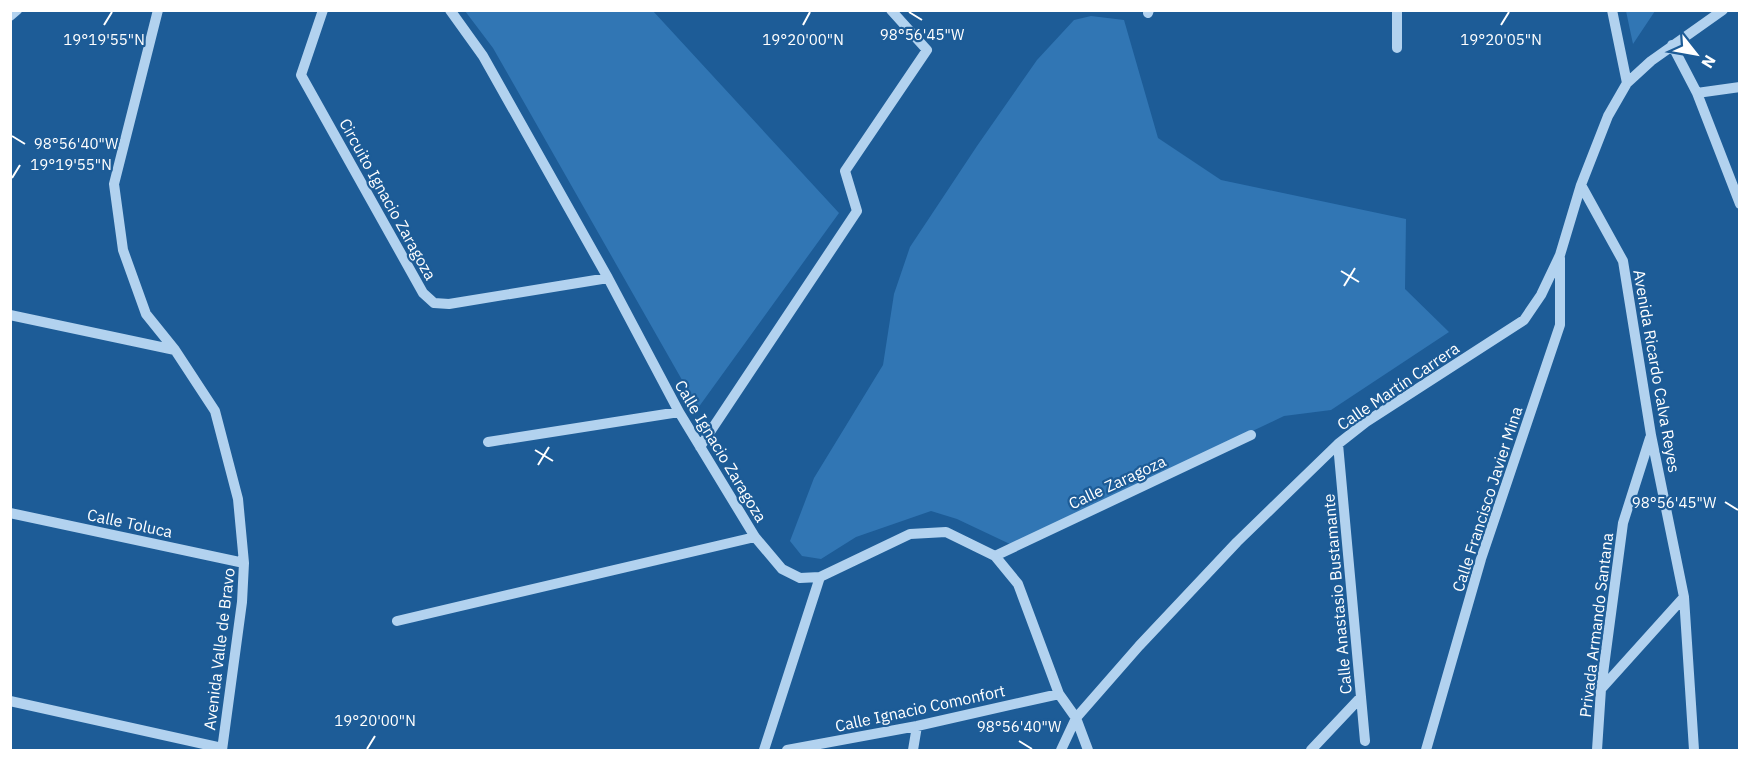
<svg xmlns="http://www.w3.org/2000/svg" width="1750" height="761" font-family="'IBM Plex Sans',sans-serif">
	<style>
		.green { fill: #3176b4 }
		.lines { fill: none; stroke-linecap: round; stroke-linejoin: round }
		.minor { stroke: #b2d2ef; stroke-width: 10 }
		.ticks { fill: none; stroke: #fff; stroke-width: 2 }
		.labels { text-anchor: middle; stroke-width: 4.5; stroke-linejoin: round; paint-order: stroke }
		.street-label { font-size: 16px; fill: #fff; stroke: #1d5c97 }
		.ticks-label { font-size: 15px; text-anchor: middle; fill: #fff; stroke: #1d5c97; stroke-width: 4.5; stroke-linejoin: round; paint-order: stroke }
	</style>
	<rect width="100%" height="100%" fill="#1d5c97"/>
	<path class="green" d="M465,11H653L839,213L698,408L493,48Z
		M1626,11H1655L1633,44Z
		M1091,16L1124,20L1158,138L1221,180L1406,219L1405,289L1449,332L1331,410L1284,416L1012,545L957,519L931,511L856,537L821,559L802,556L790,541L814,478L883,365L894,294L910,247L977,146L1037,60L1074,20Z"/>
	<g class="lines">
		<path class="minor" d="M158,10L114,184L123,250L146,314L175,350L215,411L238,499L244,563L242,602L222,750
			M323,10L301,75L423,293L434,303L449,304L608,278
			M450,10L483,56L608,278L679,412L755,537L782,569L800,578L820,577L910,534L946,532L995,556L1018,584L1059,694L1076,718L1088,750
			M1397,10V48
			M1612,10L1627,83
			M1148,13L1149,10
			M10,16L17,10
			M1672,45L1697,93L1740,204
			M1697,93L1740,87
			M1581,185L1623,261L1651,435L1684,597L1694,750
			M10,315L175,350
			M488,442L679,412
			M1338,444L1365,741
			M700,447L857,211L845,171L927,50L891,10
			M10,513L244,563
			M995,556L1251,435
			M397,621L755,537
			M1602,688L1684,597
			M10,701L222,748
			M764,750L820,577
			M787,750L917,726L1059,694
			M913,750L917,726
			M1061,750L1076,718L1139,646L1237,542L1338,444L1366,422L1524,320L1541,295L1560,255L1581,185L1608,116L1627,83L1651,61L1723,10
			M1311,750L1361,697
			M1426,750L1481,559L1560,325V258
			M1597,750L1601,689L1623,523L1650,438"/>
	</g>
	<path class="ticks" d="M909,12L922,20M104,25L112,12M803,25L810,12M1501,25L1509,12M12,136L25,144M12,178L20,165M1341,271L1359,282M1344,286L1355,268M535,450L553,461M538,465L549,447M1725,502L1738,510M1019,741L1032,749M367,749L375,736"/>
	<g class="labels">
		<g class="street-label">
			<text transform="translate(388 199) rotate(61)" y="6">Circuito Ignacio Zaragoza</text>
			<text transform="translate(1657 371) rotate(80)" y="6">Avenida Ricardo Calva Reyes</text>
			<text transform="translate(1398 386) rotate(-34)" y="6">Calle Martín Carrera</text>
			<text transform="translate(721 451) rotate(59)" y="6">Calle Ignacio Zaragoza</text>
			<text transform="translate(1117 482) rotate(-25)" y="6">Calle Zaragoza</text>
			<text transform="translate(1487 499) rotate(-72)" y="6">Calle Francisco Javier Mina</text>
			<text transform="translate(130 523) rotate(12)" y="6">Calle Toluca</text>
			<text transform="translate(1337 594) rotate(-95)" y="6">Calle Anastasio Bustamante</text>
			<text transform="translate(1596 625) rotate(-83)" y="6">Privada Armando Santana</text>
			<text transform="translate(219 649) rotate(-83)" y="6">Avenida Valle de Bravo</text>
			<text transform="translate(920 708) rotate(-12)" y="6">Calle Ignacio Comonfort</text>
		</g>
	</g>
	<g class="ticks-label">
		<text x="922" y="40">98°56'45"W</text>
		<text x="104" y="45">19°19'55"N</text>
		<text x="1501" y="45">19°20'05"N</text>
		<text x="803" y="45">19°20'00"N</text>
		<text x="76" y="149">98°56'40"W</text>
		<text x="71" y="170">19°19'55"N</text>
		<text x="1674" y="508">98°56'45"W</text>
		<text x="375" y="726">19°20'00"N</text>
		<text x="1019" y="732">98°56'40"W</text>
	</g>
	<rect width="1750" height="761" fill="none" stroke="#ffffff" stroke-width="24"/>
	<g transform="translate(1696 54) rotate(121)" stroke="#1d5c97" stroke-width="4.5" paint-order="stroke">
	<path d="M0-4.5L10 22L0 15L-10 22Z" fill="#ffffff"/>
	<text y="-9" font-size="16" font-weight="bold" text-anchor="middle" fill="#ffffff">N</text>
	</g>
</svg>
